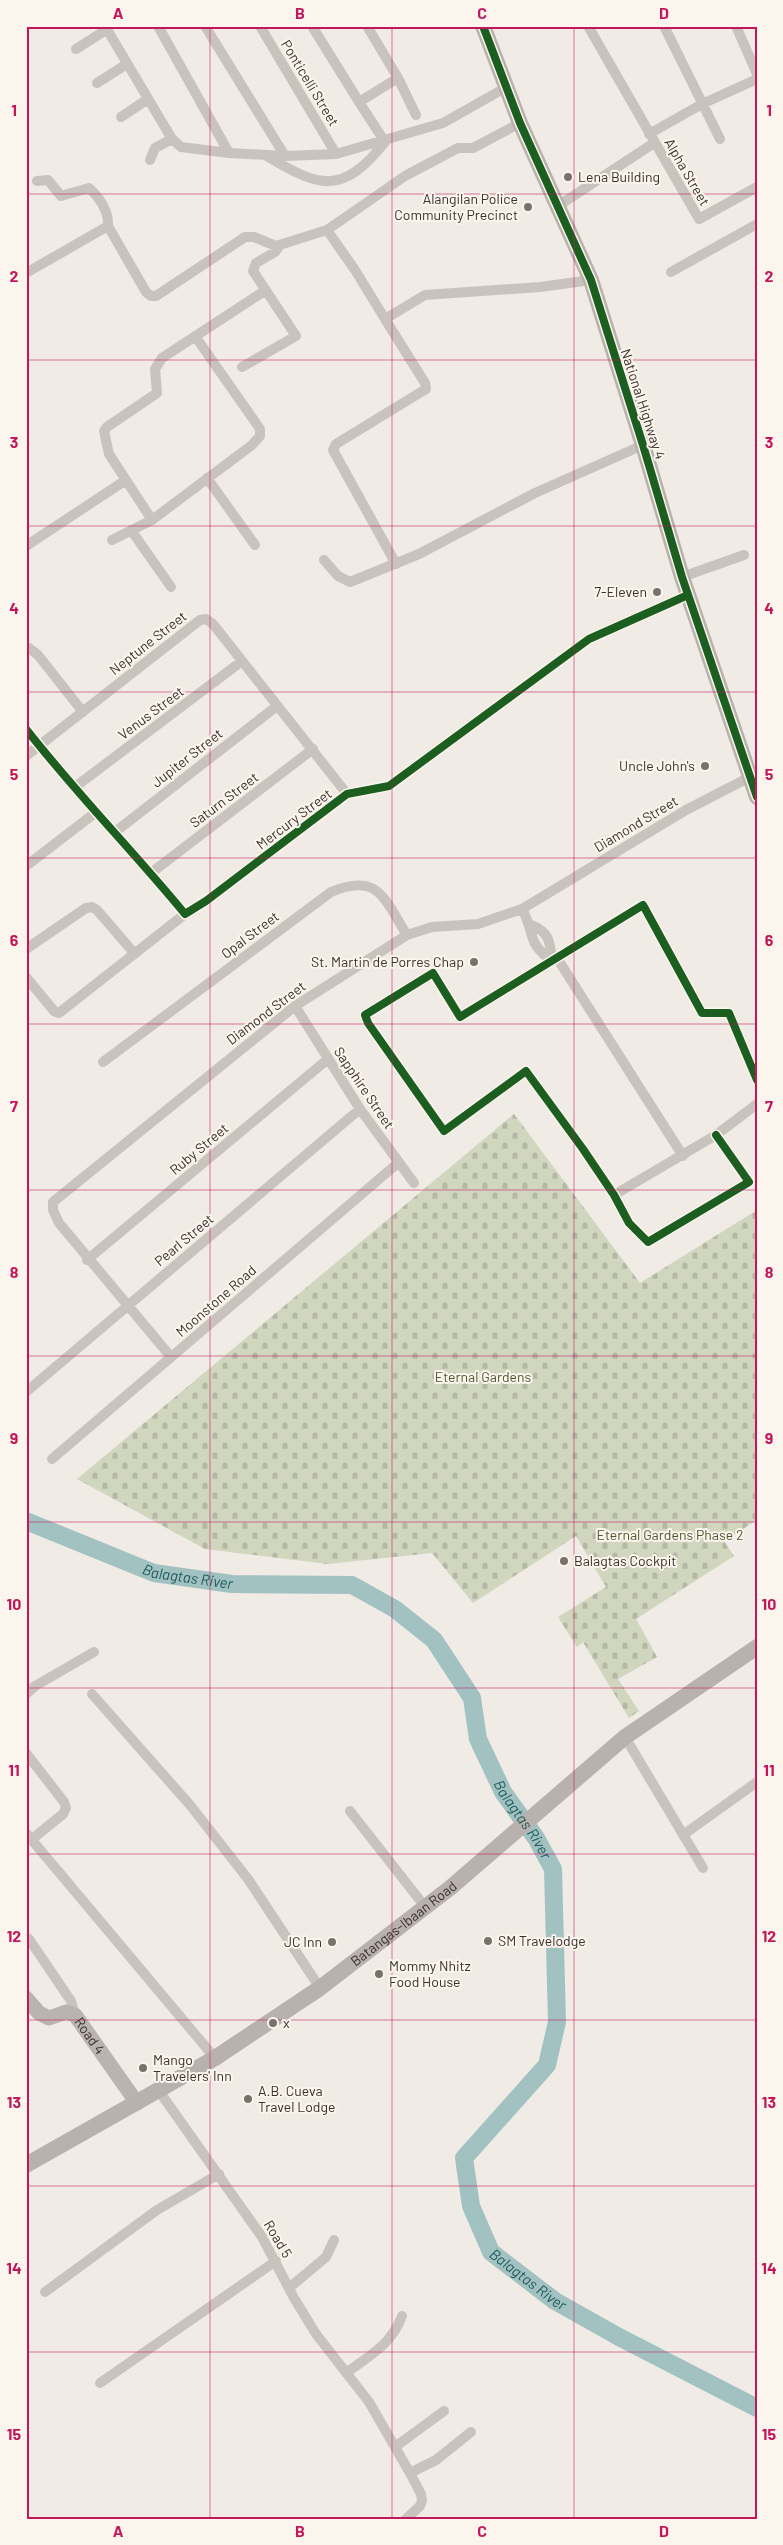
<svg xmlns="http://www.w3.org/2000/svg" width="783" height="2545" font-family="Barlow,sans-serif">
	<style>
		.cemetery { fill: url(#cemetery-stones) }
		.lines { fill: none; stroke-linecap: round; stroke-linejoin: round }
		.river { stroke: #a1c2c1; stroke-width: 18 }
		.street { stroke: #c9c3be; stroke-width: 10 }
		.secondary { stroke: #bab3ae; stroke-width: 15 }
		.primary { stroke: #b8b1ad; stroke-width: 16 }
		.cycleway-casing { stroke: #fbf5ee; stroke-width: 11 }
		.cycleway { stroke: #1b5e20; stroke-width: 8 }
		.grid { fill: none; stroke: #c2185b; stroke-width: 1; stroke-opacity: 0.55 }
		.poi-dot { fill: #7a716c; stroke: #fbf5ee; stroke-width: 2 }
		.labels { text-anchor: middle; stroke-width: 4; stroke-linejoin: round; paint-order: stroke }
		.street-label { font-size: 14px; fill: #3b302b; stroke: #fbf5ee }
		.poi-label { font-size: 14px; fill: #3b302b; stroke: #fbf5ee; text-anchor: start }
		.park-label { font-size: 14px; fill: #4a5a2e; stroke: #fbf5ee }
		.water-label { font-size: 15px; font-style: italic; fill: #1f5a5e; stroke: #fbf5ee }
		.neatline { fill: none; stroke: #c2185b; stroke-width: 2 }
		.grid-label { font-size: 16px; text-anchor: middle; font-weight: bold; fill: #c2185b }
	</style>
	<defs>
		<pattern id="cemetery-stones" width="16" height="16" patternUnits="userSpaceOnUse" patternTransform="scale(1.25)"><rect width="16" height="16" fill="#d1d6bf"/><path d="M2 7V4a2 2 0 0 1 4 0v3zM10 15v-3a2 2 0 0 1 4 0v3z" fill="#b4b8a4"/></pattern>
	</defs>
	<rect width="100%" height="100%" fill="#f0ebe5"/>
	<path class="cemetery" d="M514,1114L640,1283L757,1210V1520L724,1541L734,1556L636,1619L657,1657L618,1679L639,1711L629,1718L583,1642L577,1647L558,1617L606,1587L576,1536L473,1603L432,1553L328,1564L205,1549L77,1479Z"/>
	<g class="lines">
		<path class="river" id="s1" d="M26,1521L154,1573L232,1584L352,1585L395,1609L434,1640L472,1698L478,1739L503,1792L536,1838L553,1869L557,2022L547,2065L464,2158L471,2206L491,2252L555,2301L619,2337L757,2408"/>
		<path class="street" d="M105,26L172,139L181,147L229,153L285,156L336,154L443,123L505,88
			M158,26L229,153
			M205,26L285,156
			M260,26L336,154
			M312,26L359,102
			M367,26L398,78L416,115
			M588,26L699,219L757,187
			M664,26L720,139
			M736,26L757,74
			M76,49L106,30
			M97,83L127,64
			M121,117L148,99
			M649,134L702,104L757,79
			M265,155C320,188 342,196 385,142L359,102L398,78
			M150,160L155,148L172,139
			M37,181L48,180L61,196L89,188C99,197 109,211 108,226
			M558,206L654,143
			M327,230L405,176L458,148H473L520,123
			M671,272L757,224
			M26,273L108,226L146,292L151,296H156L245,237H254L276,246L327,230L355,270L385,319L425,295L540,287L591,280
			M385,319L425,383L426,389L336,444L333,450L396,564
			M242,367L296,336L253,271L256,263L275,252L280,245
			M207,478L255,545
			M152,520L109,454L104,431L107,427L157,393L155,369L162,358L266,290
			M131,530L171,587
			M112,540L152,520L252,445L260,436V429L195,336
			M26,546L126,480
			M324,560L338,576L350,582L419,554L535,493L643,445
			M682,577L744,555
			M26,649L29,648L38,655L83,712
			M26,729C76,793 133,851 185,914L206,901L347,794L389,786L589,639L688,595
			M26,756L200,620L206,619L213,624L347,794
			M75,787L242,661
			M115,832L277,706
			M26,866L95,813
			M151,873L313,749
			M522,909C536,934 525,941 552,961C550,943 550,932 531,925
			M26,949L86,908L92,907L97,910L134,953
			M557,958L683,1156
			M26,977L54,1011L59,1013L185,914
			M295,1006L360,1109L414,1183
			M103,1062L331,892C379,872 384,899 407,935
			M716,1135L749,1182L648,1242L629,1223L614,1195L583,1149L526,1071L444,1131L368,1023L365,1015L433,973L460,1017L643,905L702,1013H729L757,1080
			M614,1195L716,1135L757,1104
			M87,1260L328,1059
			M171,1357L59,1223L53,1210V1202L295,1006L407,935L432,927L478,924L522,909L686,810L750,777
			M26,1392L360,1109
			M52,1459L398,1163
			M26,1694L35,1686L94,1652
			M92,1694L190,1805L248,1879L320,1988
			M625,1737L703,1868
			M26,1753L64,1802L66,1808L63,1814L31,1840
			M350,1811L426,1908
			M26,1833L215,2058
			M683,1835L757,1782
			M29,1939L71,2001L75,2015
			M159,2091L262,2237L294,2298L316,2334L369,2402L410,2473L421,2494L422,2501L420,2506L406,2519
			M289,2288L326,2257L334,2240
			M45,2292L157,2210L219,2174
			M346,2373C369,2356 392,2344 402,2316
			M100,2383L276,2261
			M395,2447L444,2411
			M410,2473L436,2460L471,2432"/>
		<path class="secondary" id="s2" d="M26,1998L39,2013L49,2018L66,2012L75,2015L137,2103"/>
		<g class="primary">
			<path d="M483,26L520,123L591,280L643,445L682,577L757,797"/>
			<path id="s3" d="M26,2165L215,2058L320,1988L450,1888L625,1737L757,1647"/>
		</g>
		<defs>
			<path id="cycleway" d="M483,26L520,123L591,280L643,445L682,577L757,797
				M26,729C76,793 133,851 185,914L206,901L347,794L389,786L589,639L688,595
				M716,1135L749,1182L648,1242L629,1223L614,1195L583,1149L526,1071L444,1131L368,1023L365,1015L433,973L460,1017L643,905L702,1013H729L757,1080"/>
		</defs>
		<use href="#cycleway" class="cycleway-casing"/>
		<use href="#cycleway" class="cycleway"/>
	</g>
	<path class="grid" d="M210,26V2519M392,26V2519M574,26V2519M26,194H757M26,360H757M26,526H757M26,692H757M26,858H757M26,1024H757M26,1190H757M26,1356H757M26,1522H757M26,1688H757M26,1854H757M26,2020H757M26,2186H757M26,2352H757"/>
	<g class="poi-dot">
		<circle cx="568" cy="177" r="5"/>
		<circle cx="528" cy="207" r="5"/>
		<circle cx="657" cy="592" r="5"/>
		<circle cx="705" cy="766" r="5"/>
		<circle cx="474" cy="962" r="5"/>
		<circle cx="564" cy="1561" r="5"/>
		<circle cx="488" cy="1941" r="5"/>
		<circle cx="332" cy="1942" r="5"/>
		<circle cx="379" cy="1974" r="5"/>
		<circle cx="273" cy="2023" r="5"/>
		<circle cx="143" cy="2068" r="5"/>
		<circle cx="248" cy="2099" r="5"/>
	</g>
	<g class="labels">
		<g class="street-label">
			<text transform="translate(310 83) rotate(59)" y="5">Ponticelli Street</text>
			<text transform="translate(687 172) rotate(60)" y="5">Alpha Street</text>
			<text transform="translate(643 404) rotate(72)" y="5">National Highway 4</text>
			<text transform="translate(148 643) rotate(-38)" y="5">Neptune Street</text>
			<text transform="translate(151 713) rotate(-37)" y="5">Venus Street</text>
			<text transform="translate(187 758) rotate(-38)" y="5">Jupiter Street</text>
			<text transform="translate(224 800) rotate(-37)" y="5">Saturn Street</text>
			<text transform="translate(294 819) rotate(-37)" y="5">Mercury Street</text>
			<text transform="translate(636 824) rotate(-31)" y="5">Diamond Street</text>
			<text transform="translate(250 935) rotate(-37)" y="5">Opal Street</text>
			<text transform="translate(266 1013) rotate(-37)" y="5">Diamond Street</text>
			<text transform="translate(364 1088) rotate(56)" y="5">Sapphire Street</text>
			<text transform="translate(199 1149) rotate(-40)" y="5">Ruby Street</text>
			<text transform="translate(184 1240) rotate(-40)" y="5">Pearl Street</text>
			<text transform="translate(216 1301) rotate(-41)" y="5">Moonstone Road</text>
			<text dy="5" stroke="none"><textPath href="#s3" startOffset="449">Batangas-Ibaan Road</textPath></text>
			<text dy="5" stroke="none"><textPath href="#s2" startOffset="84">Road 4</textPath></text>
			<text transform="translate(278 2239) rotate(59)" y="5">Road 5</text>
		</g>
		<g class="poi-label">
			<text x="578" y="182">Lena Building</text>
			<text x="518" y="204" text-anchor="end">Alangilan Police<tspan x="518" dy="16">Community Precinct</tspan></text>
			<text x="647" y="597" text-anchor="end">7-Eleven</text>
			<text x="695" y="771" text-anchor="end">Uncle John's</text>
			<text x="464" y="967" text-anchor="end">St. Martin de Porres Chap</text>
			<text x="574" y="1566">Balagtas Cockpit</text>
			<text x="498" y="1946">SM Travelodge</text>
			<text x="322" y="1947" text-anchor="end">JC Inn</text>
			<text x="389" y="1971">Mommy Nhitz<tspan x="389" dy="16">Food House</tspan></text>
			<text x="283" y="2028">x</text>
			<text x="153" y="2065">Mango<tspan x="153" dy="16">Travelers' Inn</tspan></text>
			<text x="258" y="2096">A.B. Cueva<tspan x="258" dy="16">Travel Lodge</tspan></text>
		</g>
		<g class="park-label">
			<text x="483" y="1382">Eternal Gardens</text>
			<text x="670" y="1540">Eternal Gardens Phase 2</text>
		</g>
		<g class="water-label">
			<text dy="5" stroke="none"><textPath href="#s1" startOffset="172">Balagtas River</textPath></text>
			<text dy="5" stroke="none"><textPath href="#s1" startOffset="639">Balagtas River</textPath></text>
			<text dy="5" stroke="none"><textPath href="#s1" startOffset="1164">Balagtas River</textPath></text>
		</g>
	</g>
	<rect width="783" height="2545" fill="none" stroke="#fbf5ee" stroke-width="55"/>
	<rect x="28" y="28" width="728" height="2490" class="neatline"/>
	<g class="grid-label">
		<text x="118" y="19">A</text>
		<text x="300" y="19">B</text>
		<text x="482" y="19">C</text>
		<text x="664" y="19">D</text>
		<text x="14" y="116">1</text>
		<text x="769" y="116">1</text>
		<text x="14" y="282">2</text>
		<text x="769" y="282">2</text>
		<text x="14" y="448">3</text>
		<text x="769" y="448">3</text>
		<text x="14" y="614">4</text>
		<text x="769" y="614">4</text>
		<text x="14" y="780">5</text>
		<text x="769" y="780">5</text>
		<text x="14" y="946">6</text>
		<text x="769" y="946">6</text>
		<text x="14" y="1112">7</text>
		<text x="769" y="1112">7</text>
		<text x="14" y="1278">8</text>
		<text x="769" y="1278">8</text>
		<text x="14" y="1444">9</text>
		<text x="769" y="1444">9</text>
		<text x="14" y="1610">10</text>
		<text x="769" y="1610">10</text>
		<text x="14" y="1776">11</text>
		<text x="769" y="1776">11</text>
		<text x="14" y="1942">12</text>
		<text x="769" y="1942">12</text>
		<text x="14" y="2108">13</text>
		<text x="769" y="2108">13</text>
		<text x="14" y="2274">14</text>
		<text x="769" y="2274">14</text>
		<text x="14" y="2440">15</text>
		<text x="769" y="2440">15</text>
		<text x="118" y="2537">A</text>
		<text x="300" y="2537">B</text>
		<text x="482" y="2537">C</text>
		<text x="664" y="2537">D</text>
	</g>
</svg>
